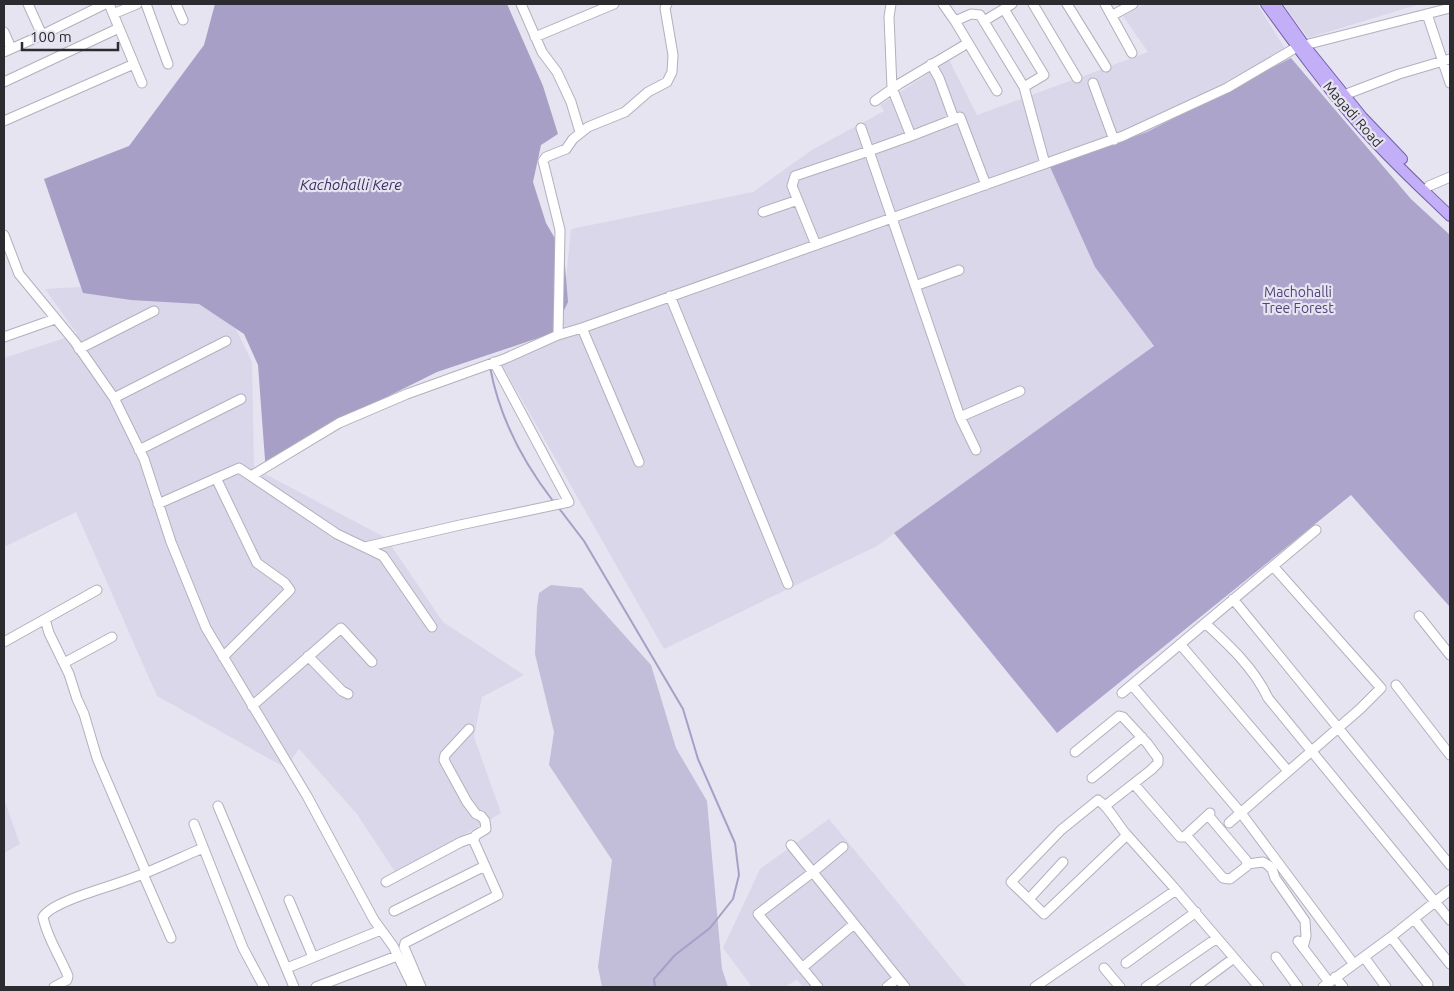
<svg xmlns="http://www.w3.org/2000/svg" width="1454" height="991" font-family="Ubuntu,sans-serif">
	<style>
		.built { fill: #dbd7eb }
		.green { fill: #c2bdd9 }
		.forest { fill: #aca4cb }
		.water { fill: #a79fc6 }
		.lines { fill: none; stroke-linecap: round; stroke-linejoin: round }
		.stream { stroke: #a79fc6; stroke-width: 2 }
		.minor-casing { stroke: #b2b0bc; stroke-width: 11 }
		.major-casing { stroke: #745eae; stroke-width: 12 }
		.minor { stroke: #fff; stroke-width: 9 }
		.major { stroke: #c3aff7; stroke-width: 10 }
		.labels { text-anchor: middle; stroke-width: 4.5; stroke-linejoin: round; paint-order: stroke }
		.street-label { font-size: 14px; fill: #2c2b30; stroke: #e6e4f0 }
		.park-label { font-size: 14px; fill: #53457a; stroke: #e6e4f0 }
		.water-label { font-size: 15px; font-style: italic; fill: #3b2d60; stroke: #e6e4f0 }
	</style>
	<rect width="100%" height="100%" fill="#e6e4f0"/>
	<path class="built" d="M1144,4H1257L1291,58L1147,132L1050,167L1095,267L1154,346L877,546L664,649L502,365L560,340L571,229L753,192L812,150L884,111L880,105L949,60L977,115L1148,52L1123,16Z
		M1283,4H1420L1308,38Z
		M80,287L189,296L233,323L252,362L254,468L386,538L443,622L524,675L482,697L474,737L501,813L397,875L357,814L299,749L286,768L157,696L76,512L4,547V358L77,334L45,289Z
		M4,799L20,844L4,853Z
		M829,819L967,987H803L797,980L785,987H752L723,948L760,869Z"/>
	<path class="green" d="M551,585L582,588L651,665L676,748L707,801L722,969L728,987H602L598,967L612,860L549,765L554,732L535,654L537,607L539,593Z"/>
	<path class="forest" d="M1291,58L1411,199L1450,235V607L1351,495L1057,733L894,533L1154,346L1095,267L1050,167L1147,132Z"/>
	<path class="water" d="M215,4H507L543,86L558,134L541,145L533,182L546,223L564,254L568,302L553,333L437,372L310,435L266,473L258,365L244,334L199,304L131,300L83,293L44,179L129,146L204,45Z"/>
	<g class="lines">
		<path class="stream" d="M490,367C499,416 523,462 553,501
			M558,507L584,541L683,709L698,759L735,843L739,875L733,899L710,928L675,955L654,979L655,987"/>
		<defs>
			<path id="minor" d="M28,4L42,35L105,4
				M109,4L142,83
				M146,4L168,64
				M176,4L183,20
				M521,4L542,52L557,72L571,102L580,132
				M891,4L889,17L892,88L911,136L960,117L986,185
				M943,4L955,21
				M1033,4L1077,78
				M1067,4L1106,67
				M1105,4L1132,53
				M1004,9L1044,75L1024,87
				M113,14L137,4
				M1427,14L1450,83
				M1113,15L1133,4
				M984,21L1012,4
				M4,32L11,48
				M535,37L614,4
				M4,52L42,35
				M931,64L939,78L954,119
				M4,82L119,28
				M1093,83L1114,140
				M997,91L955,21L971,14L980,15L1024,87L1045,164
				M1344,95L1399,74L1450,59
				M875,101L899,84L968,43
				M4,121L134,64
				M861,128L869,151L911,136
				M1429,186L1450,177
				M763,212L798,200
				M4,235L19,274L75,342L114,398L144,459L171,542L206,628L307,796L374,920L393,946L413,987
				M816,245L792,186L795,176L869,151L960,417L1020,391
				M915,286L959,270
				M670,296L788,584
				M582,328L1123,136L1227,88L1297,47L1450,8
				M558,335L560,230L543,161L546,157L566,149L573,139L588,127L625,112L648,92L667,82L672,72L673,55L665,8L667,4
				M4,337L55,319
				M79,349L154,311
				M114,398L226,341
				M960,417L976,450
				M139,450L241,399
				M251,476L339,423L407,394L504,359L558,335L582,328L639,462
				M216,478L257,563L285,583L290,590L223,657
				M158,504L239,468L337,534L383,556L432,627
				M365,547L460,525L569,502L494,362
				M1233,599L1450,865
				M1419,616L1450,655
				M45,619L49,633L69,674L77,699L84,714L97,758L146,872
				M1205,623C1229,645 1254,668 1268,698L1450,920
				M4,642L97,590
				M1180,644L1288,771
				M308,656L342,691L348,694
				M64,663L112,637
				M1132,685L1241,813L1353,963
				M1396,685L1450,755
				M1122,693L1316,530
				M252,706L341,628L372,662
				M1075,752L1119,716L1123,717L1147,743L1158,758V763L1151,770L1105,806
				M1092,778L1142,737
				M1134,784L1180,837H1184L1210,813
				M218,806L294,987
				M1229,823L1360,709L1381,688L1273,566
				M194,824L243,948L264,987
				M1127,835L1044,914L1011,882L1061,830L1098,800C1110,808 1117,824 1127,835L1170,883L1176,890L1259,987
				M1186,835L1223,878L1230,879L1247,866V864L1246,860L1208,815
				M791,845L905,987
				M1247,864L1263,862L1268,865L1272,869L1275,878L1305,921L1306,936L1303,948
				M143,874L171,938
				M386,882L461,842L475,837
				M1029,899L1063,862
				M289,900L313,957
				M394,911L485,866
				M1414,919L1450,964
				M1391,937L1428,984
				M1298,941L1329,982
				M1276,957L1298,987
				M1364,957L1386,987
				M1126,963L1196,912
				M287,968L381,930
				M802,968L854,924
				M1104,968L1120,987
				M1335,977L1343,987
				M54,987L67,980L68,976C60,956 47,938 43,917C51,902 106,888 124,881C151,872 177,859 203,848
				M316,987L397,956
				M421,987L404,947L405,943L498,895L473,839L476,835L486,829L485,821L481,816L476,814L467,802L444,760L445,755L469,729
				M818,987L758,914L813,872L843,847
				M887,987L898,978
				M1035,987L1176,890
				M1146,987L1217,938
				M1195,987L1234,958
				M1323,987L1391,937L1450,890"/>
			<path id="major" d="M1266,4C1295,44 1324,84 1356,121C1385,155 1418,185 1450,216
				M1275,4L1304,45L1362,117L1402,159"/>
		</defs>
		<use href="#minor" class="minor-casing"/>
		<use href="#major" class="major-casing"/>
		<use href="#minor" class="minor"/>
		<use href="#major" class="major"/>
	</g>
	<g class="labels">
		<g class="street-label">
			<text transform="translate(1353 114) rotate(49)" y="5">Magadi Road</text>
		</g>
		<g class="park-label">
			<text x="1298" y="297">Machohalli<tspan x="1298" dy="16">Tree Forest</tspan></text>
		</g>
		<g class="water-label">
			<text x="351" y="190">Kachohalli Kere</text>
		</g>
	</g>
	<rect width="1454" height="991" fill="none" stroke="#2c2b30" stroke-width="10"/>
	<path d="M22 42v8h96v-8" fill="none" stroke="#2c2b30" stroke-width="2.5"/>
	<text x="30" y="42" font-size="15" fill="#2c2b30" stroke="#e6e4f0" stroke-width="4" paint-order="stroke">100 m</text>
</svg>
